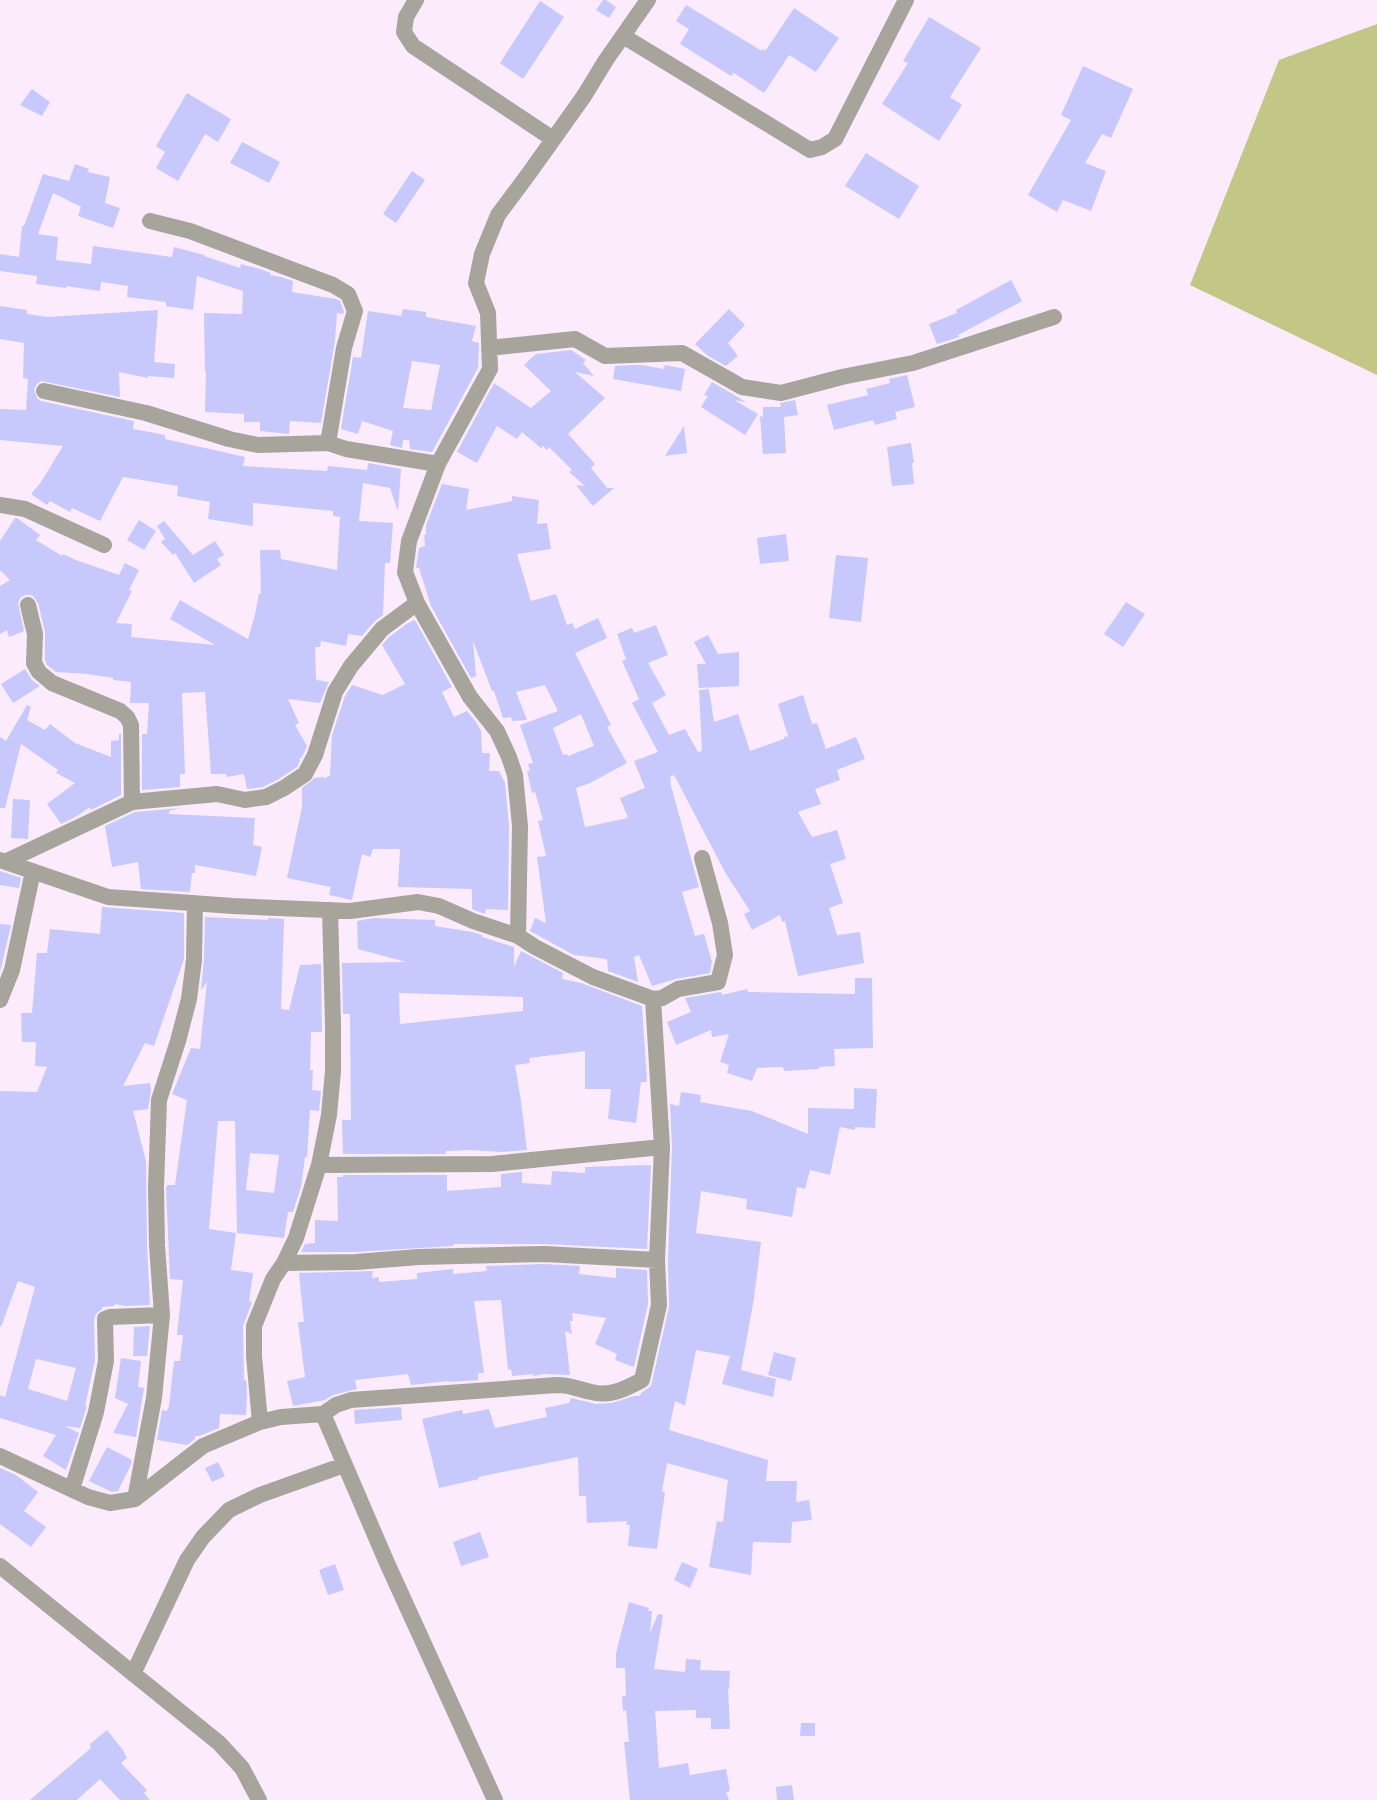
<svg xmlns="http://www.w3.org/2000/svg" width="1377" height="1800" font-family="Karla,sans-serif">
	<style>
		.forest { fill: #c2c785 }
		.building { fill: #c7c9fc; fill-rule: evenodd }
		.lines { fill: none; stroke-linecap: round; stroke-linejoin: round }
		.street { stroke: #a6a49b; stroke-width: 16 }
	</style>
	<rect width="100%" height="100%" fill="#fbebfc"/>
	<path class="forest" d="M1377,24V375L1190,285L1279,60Z"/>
	<path class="building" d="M603,0H606L616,7L609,18L596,10Z
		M540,1L564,17L523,79L500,63Z
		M686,5L762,51L763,49L766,50L794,8L839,38L816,72L789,55L764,93L734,73L731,76L680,44L689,29L676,21Z
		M929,17L981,48L950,97L962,105L939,141L882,104L908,63L903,61Z
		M1083,66L1133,89L1111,138L1102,134L1085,163L1106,171L1091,211L1063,200L1057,212L1028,195L1071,120L1061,115Z
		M32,89L50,102L42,116L20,105Z
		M187,93L231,119L218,142L205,134L178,181L156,168L165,152L156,146Z
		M242,142L280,162L269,183L230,163Z
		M866,153L919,186L899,219L845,186Z
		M75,164L89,169L88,172L110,177L105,203L120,208L113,228L78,216L81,207L53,193L38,234L58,237L56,260L91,264L93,246L172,257L174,247L204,255V256L240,268L241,264L260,269L271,273L270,275L281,277L293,281L292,292L336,299L340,301L344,312L343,314L337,313L335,341L321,423L290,421L289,434L260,431V422H244V414L205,412L206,371H205L204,313L242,314L243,291L197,276L193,310L166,306V302L127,297L128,286L101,282L100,291L66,286V288L36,284L37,276L0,271V254L19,257L22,226H24L43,174L69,181Z
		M412,171L425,180L396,223L383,214Z
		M1011,280L1022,301L958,335L959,337L937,344L929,324L957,313L956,310Z
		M0,306L27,310V314L48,317L158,310L154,362L175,364L174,378L148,376V378L119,372L120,397L41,381L37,384L34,389L37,398L41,401L129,420L134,421L133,429L165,435V439L245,457L243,466L327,471L328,466L367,470L368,463L401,469L398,511L390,488L363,483L359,521L393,523L390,563H385L383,615L374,622L362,636L348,634L346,646L321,641L320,647H315L316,680L329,682L320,703L288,699L299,723L295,725L307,746L302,757L299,759L300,761L297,767L279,779L263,787L247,789L244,774L227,777L226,774H211L205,692L182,693L185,774H180V787L142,790V734H147L149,703H130L131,682L113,680V678L87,674L56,672L47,665L45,660V632L38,603L32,595H26L21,597L18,603L24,631L9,637L7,630L0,634V586L10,580L0,570V541L15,518H17L40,535L36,540L62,556L63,554L76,560L119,575L125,563L139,570L129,590L132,591L116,623L132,624L131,637L215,645L170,619L180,600L248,639L255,615L259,593L261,594L260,550H280L281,559L337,570L340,517L333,516V511L253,503V526L208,519L210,502L177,496L178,486L123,477L100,521L72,508L70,512L50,501L47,505L31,494L41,482L63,446L0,440V409L26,410L28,379L23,378L24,343L0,339Z
		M403,309L426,312V317L476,326L472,341L479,343L478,368L432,452L410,449L409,440H403L402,448L390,445L393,431L362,421L358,434L341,429L353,357L361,358L368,311L401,316ZM412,361L440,365L431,410L403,408Z
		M729,309L745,325L728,343L738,356L726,366L708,356L695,344Z
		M571,350L586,360L583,363L594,376L575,372L605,398L568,434L595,464L591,468L607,488H614L593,506L576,485L585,486L569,472L572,470L549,447L547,450L542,445V449L522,432L517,439L497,426L477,463L457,452L494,383L531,408L551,391L524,365L536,354Z
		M631,365H642L664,369L665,365L685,369L681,391L613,379L615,366Z
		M907,375L915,407L895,412L897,419L875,425L873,420L834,430L827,405L868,395L866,389L890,383L889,379Z
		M712,382L746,402L734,400L758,414L745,435L701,407L708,396L704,395Z
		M795,400L798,415L784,417L786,453L763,454L760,416L763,417V407H781L780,403Z
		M684,426L687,453L665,456Z
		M911,443L914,463H912L914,484L892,486L887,447Z
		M442,484L469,489L466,510L512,501V496L539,500L537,524L547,523L551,549L517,554L531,601L556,594L567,625L572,623L575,629L598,618L607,638L575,653L611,725L607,727L627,763L590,783L576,788L585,827L628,818L620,798L645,788L634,761L658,752L632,703L639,699L622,661L626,659L617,634L632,628L634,633L656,625L668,655L648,663L666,695L652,703L669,735L685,729L698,752L702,751L699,690L709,689L714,722L738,714L750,751L784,739V737L788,736L778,704L803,695L812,724L817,723L826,749L856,737L865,759L837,770L840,780L815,789L821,804L798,812L812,837L837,830L846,859L830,864L843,903L829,908L837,935L860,932L864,963L798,976L785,921L782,922L780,915L752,930L744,914L750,911L726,874L674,775L670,777L671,786L699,887L682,892L695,936L704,934L712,962L710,973L676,979L652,986L639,955L634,957L638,982L608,971L607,959L574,955L530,931L535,918L546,923L537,857L546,856L538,821L543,820L535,792L532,793L527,771H530L528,764L533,763L520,725L558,711L545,685L516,692L527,720L512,721L511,717L503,718L494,691H492L473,641L476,676L471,678L431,606L419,568H416L419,548L425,546L424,535H426V525ZM581,714L594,746L568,756L567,754L563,755L553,728Z
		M139,520L156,531L144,550L127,540Z
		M164,521L193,555L215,541L224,555L217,559L221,565L194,583L175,553L173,555L161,542L165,539L157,526Z
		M786,534L789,561L760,564L757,538Z
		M836,555L868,558L861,622L829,618Z
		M1126,602L1145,614L1123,647L1104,634Z
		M415,620L452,687L442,692L454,717L467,711L476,722L481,731L482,753H490L489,771H499L505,783L509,826L508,910L486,909L485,914L472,909V889L398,887L400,849H373L370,857L362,854L352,900L329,895L331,887L287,878L302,807V788L315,778L324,777L325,779L326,777L330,776L332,735L345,696L352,685L383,695L405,684L382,645L389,637L408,623Z
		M708,635L718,654L739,652V686L699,688L697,664H706L694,642Z
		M25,669L32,680L40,686L13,703L1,684Z
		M27,705L31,707L27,720L45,730L50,724L75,743L111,757V741L119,740V734H121V795L91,810L90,807L77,816L61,824L47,804L75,783L56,773L58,770L21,744L5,808H0V737L6,741Z
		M13,799L30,800L28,839L11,838Z
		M180,808L169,811V814L255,818L253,845L262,847L256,876L195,865V873H192L190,892L141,889L138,862L112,867L105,826L135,812Z
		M0,871L21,878L19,888L0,885Z
		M102,907L184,913V959L154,1046L145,1043L123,1086L150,1083L151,1090L148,1109L133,1111L146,1161L147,1245L150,1305L125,1306L115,1304L114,1306L102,1307V1309L96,1314L94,1319L95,1360L85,1406L86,1407V1409L80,1428L65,1426L79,1433L66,1470L43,1456L56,1435L0,1418V1395L5,1397L35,1287L18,1281L1,1327L0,1326V1091L37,1092L47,1067L35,1066L36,1042H22L21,1013H32L37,953H47L50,929L100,934ZM36,1359L76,1368L67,1401L28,1389Z
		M205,917L268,920V918L284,919L281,1009L289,1010L300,965L321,964L322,1032H311L310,1070H313L312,1090L321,1091L319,1111L310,1110L307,1157H305L301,1187L293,1212H288L284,1238L237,1233L235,1121H218L209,1229L236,1233L231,1270L253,1273L249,1301L252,1302L243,1326L244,1380H246L247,1393L246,1415L220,1414L219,1428L199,1436H195V1439L187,1445L157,1440L162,1410L167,1411L169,1406L174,1361H180L183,1335H177L183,1280L170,1279L166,1188L167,1185H175L187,1100L172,1094L191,1048L200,1049L207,982L201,990L204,960ZM250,1153L279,1155L274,1193L246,1190Z
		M374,918L435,920V926L472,932L482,935V937L514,947V967L521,951L563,973L562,979L581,983L642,1006L647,1082H641L636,1123L608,1119L611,1089H585V1051L529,1058L530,1063L515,1065L521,1101L527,1150L502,1152L471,1150L446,1151V1154H343L342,1120H351L350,1014H343L342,963L406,962L358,949L357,921ZM399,993L523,997V1011L400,1024Z
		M0,924L11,925L0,972Z
		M855,978H872L873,1048L834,1049L835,1066L819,1067V1069L784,1071L783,1067L757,1068L752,1081L727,1073L729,1065L720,1062L729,1034L712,1037L711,1030L676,1045L667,1022L691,1012L685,998L721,992L722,995L747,989L748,992L855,994Z
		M854,1088L877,1089L875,1128L855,1127V1130L840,1127L830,1175L810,1170L805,1189L797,1187L792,1217L746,1209L747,1199L701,1191L696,1233L761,1242L754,1298L741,1370L776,1379L773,1397L722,1384L730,1356L696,1350L685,1406L675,1401L669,1430L768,1460L766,1481H797L796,1502L809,1500L812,1520L792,1522L791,1543L753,1542L751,1575L709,1567L717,1521L723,1522L728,1480L667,1463L662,1491L665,1492L657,1549L628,1546L630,1525H626L627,1521L587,1523L586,1496H579L578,1457L478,1477L479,1479L439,1488L422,1419L462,1410L463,1414L489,1409L495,1428L547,1417L545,1408L569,1403L571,1398L596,1404L612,1403L634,1396H640L641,1393L651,1386L669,1307L668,1260L672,1147L670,1104L679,1106L681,1092L701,1095L700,1102L752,1111L808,1134V1108L854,1109Z
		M651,1165L647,1249L545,1244H453V1246L356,1252H301L305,1244L315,1243V1220L338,1221L337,1177H343V1175H447V1191L501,1187V1174L522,1172V1183L551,1185L552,1171L585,1173V1167Z
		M544,1264L580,1266L579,1274L616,1278V1268L647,1270L648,1304L634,1367L615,1360L617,1354L595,1344L606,1318L572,1313L573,1321H570L572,1334L565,1331L570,1375L544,1374L533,1376V1374L512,1376L511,1369L508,1370L501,1300L474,1301L484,1373H478V1380L449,1382V1381L411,1385L408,1374L355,1380L357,1389L333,1395L325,1400L293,1406L287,1381L305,1377L298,1322H304L299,1273L373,1271L372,1278L379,1277V1282L417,1279V1273L453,1269V1274L487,1271L486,1266Z
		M150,1326L147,1356H133L134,1327Z
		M774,1352L796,1358L791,1381L768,1375Z
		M121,1358L141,1361L138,1387L144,1388L136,1437L113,1433L128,1404L115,1398Z
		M401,1407L402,1420L355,1424L354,1410Z
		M107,1447L132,1460L130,1467L118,1491L112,1492L89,1481Z
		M218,1462L225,1476L212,1482L205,1468Z
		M0,1468L16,1475L38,1492L24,1511L46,1527L31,1547L0,1524Z
		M480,1532L489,1557L461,1566L453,1542Z
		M682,1562L698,1569L690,1588L674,1580Z
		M335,1564L344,1590L328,1595L319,1570Z
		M629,1602L649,1608L648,1611H652L650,1633L658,1614L663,1615L654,1669L685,1672L686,1659L701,1660L700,1670L730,1671L729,1689H728L730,1729H711V1718H696V1710L655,1711L659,1768L688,1763L690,1775L726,1769L730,1791L726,1792L729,1800H630L624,1742H629L626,1710L623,1711L622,1696H626L625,1668H616V1653Z
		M801,1723H815V1736H800Z
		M107,1730L123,1750L127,1758L121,1763L147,1790L144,1793L150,1800H120L100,1779L77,1800H30L91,1748L90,1744Z
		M792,1785L794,1800H777L776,1787Z"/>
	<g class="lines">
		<path class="street" d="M416,0L406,17L404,32L413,46L553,139
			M623,36L810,150L822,147L835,139L906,0
			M150,221L190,231L333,285L348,294L355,311L344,348L328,443
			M489,348L575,339L605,356L682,353L742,387L781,393L842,377L913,363L1054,317
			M44,391L146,413L229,439L258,445L328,443L346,449L438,464
			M0,505L25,509L104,545
			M28,605L35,634L34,663L39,672L52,683L120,711L127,717L131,725L132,802
			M0,860L108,897L233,906L350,911L418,902L439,906L473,921L518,936L535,947L593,977L653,999L662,998L678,989L718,982L725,955L720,923L702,858
			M7,861L132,802L217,794L245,800L266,797L284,788L305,774L315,755L335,692L351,666L382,629L417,603
			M518,936L520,826L515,775L509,757L497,731L470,697L417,603L405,572L409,541L438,464L490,369L488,313L476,283L482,254L498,215L530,172L584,96L606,60L648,0
			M0,1000L12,970L33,871
			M319,1165L492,1164L662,1147
			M284,1263L356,1262L419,1257L544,1254L657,1260
			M323,1414L387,1563L495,1800
			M260,1422L254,1356V1326L273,1279L284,1263L296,1238L319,1165L329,1115L333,1071V1024L330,910
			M0,1456L88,1497L110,1503L135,1499L203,1446L260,1422L281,1417L323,1414L336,1405L351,1400L557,1385C571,1385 577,1389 591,1392C610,1397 625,1389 642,1380L659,1305L657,1260L662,1147L653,999
			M72,1489L96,1412L106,1361L105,1319L110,1317L162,1315
			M135,1499L154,1398L162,1315L157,1245L156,1188L159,1100L178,1041L189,999L194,960L195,903
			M0,1566L219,1743L242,1768L259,1800
			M133,1674L187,1560L203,1537L229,1510L260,1495L344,1465"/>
	</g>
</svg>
